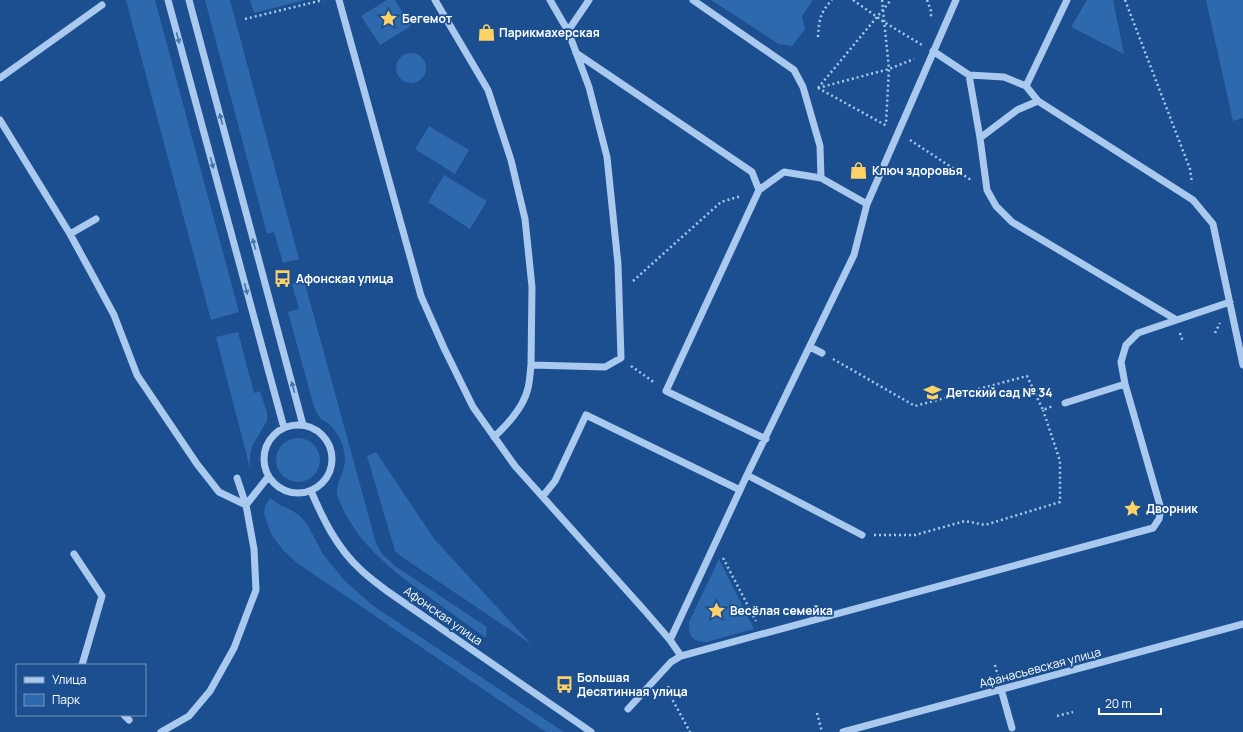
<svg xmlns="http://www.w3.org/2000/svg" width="1243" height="732" font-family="Manrope,sans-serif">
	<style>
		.green { fill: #2e69ad }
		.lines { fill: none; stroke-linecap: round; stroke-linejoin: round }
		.path { stroke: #a9c9ee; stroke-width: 2.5; stroke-dasharray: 2 3; stroke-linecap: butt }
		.minor { stroke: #a9c9ee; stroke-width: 7 }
		.oneway { fill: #4674ac }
		.labels { text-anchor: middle; stroke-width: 3.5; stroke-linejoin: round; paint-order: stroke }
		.poi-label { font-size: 12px; font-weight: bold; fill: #fff; stroke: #1b4f8f; text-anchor: start }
		.street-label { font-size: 12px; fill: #fff; stroke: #1b4f8f }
	</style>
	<rect width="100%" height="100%" fill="#1b4f8f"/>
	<path class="green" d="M126,0H155L239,312L211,320Z
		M205,0H230L299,259L283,263L274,232L267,234Z
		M250,0H305L254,13Z
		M387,0H395L411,26L380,45L361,16Z
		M711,0H813L802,16L805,29L792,46L779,44Z
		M1087,0H1113L1124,54L1071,27Z
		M1206,0H1243V118L1233,121Z
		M396 68a15 15 0 1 1 30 0a15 15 0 1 1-30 0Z
		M429,126L469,150L455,174L415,149Z
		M444,175L487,201L470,229L428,202Z
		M304,280L376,543L382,554L395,566L487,627L486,638C467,624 448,611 429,597C391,570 356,543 338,498C333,487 345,473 345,460C345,448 339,434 330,425C327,422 323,421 320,418C318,415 316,411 314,407L288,312L299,309L292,284Z
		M238,332L254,393L260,391L267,412V421L252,446L250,456V468L216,337Z
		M276 460a22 22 0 1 1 44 0a22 22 0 1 1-44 0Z
		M376,452L435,540L531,644L402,557L395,551L367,456Z
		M270,498L280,505L291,510L299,515L307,524L323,554L344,580L372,605L564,732H546L297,563L283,550L271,534L264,514L265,506Z
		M719,559L754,629L706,642C691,641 689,637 689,622Z"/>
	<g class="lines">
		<path class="path" d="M853,0L884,22L922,45
			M882,0L889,69L886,123
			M927,0L931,11V19
			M1125,0L1190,169L1192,183
			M245,19L323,0
			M818,37C819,21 820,12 832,0
			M818,88L887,126
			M818,88L889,69L914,59
			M818,88L891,0
			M910,140L971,180
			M633,281L721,202L741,196
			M1180,333L1183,342
			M1215,333L1220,323
			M833,359L915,406L1027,376L1043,410L1053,406
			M631,366L655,383
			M874,535H915L965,521L985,525L1060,502V461L1043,410
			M723,558L756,621
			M995,665L998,676
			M668,686L671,697L690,732
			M817,713L822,732
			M1057,716L1073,712"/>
		<path class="minor" d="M168,0L284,428
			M189,0L303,425
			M339,0L421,296L444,348L473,407L515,466L645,611L670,640L681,656
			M435,0L488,90L511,160L525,219L532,287L531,365
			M693,0L794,70L803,87L820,146L821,178
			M568,31L589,0
			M933,51L969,75L1004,77L1026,86L1038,101L1193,200L1213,224L1243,365
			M576,53L752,172L759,190
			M969,75L980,138L987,190L996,206L1012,222L1175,319
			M0,78L102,5
			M1026,86L1067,0
			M0,120L70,234L93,276L114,315L137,375L197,464L219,492L246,505
			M980,138L1017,110L1038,101
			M70,234L96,219
			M810,347L822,353
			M1065,403L1125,384
			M264 459a34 34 0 1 1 68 0a34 34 0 1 1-68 0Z
			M494,437C508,424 524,407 528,388C530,380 530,373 531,365L605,367L621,358L618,264L607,157L589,87L568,31L550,0
			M766,439L666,391L759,190L784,172L821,178L867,204
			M747,475L862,535
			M237,478L246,505
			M311,491C323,519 337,548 360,569C368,577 378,584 387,591L591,732
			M543,496L555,481L586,415L740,490
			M74,554L102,596L82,665
			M670,640L747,475L854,255L867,204L956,0
			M1001,689L1012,728
			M628,709L671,662L681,656L1153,528L1159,519L1161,509L1125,384L1121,362L1126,345L1138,333L1230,302
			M124,715L129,720
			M161,732L189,716L210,691L234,648L256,590L254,549L246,505L268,477
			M843,732L1243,624"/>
	</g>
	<defs><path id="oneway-solid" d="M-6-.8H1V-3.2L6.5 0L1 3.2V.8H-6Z"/></defs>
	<g class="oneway">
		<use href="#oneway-solid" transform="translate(178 38) rotate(75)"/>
		<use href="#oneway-solid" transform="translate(221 119) rotate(-105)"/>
		<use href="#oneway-solid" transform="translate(212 163) rotate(75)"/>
		<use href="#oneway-solid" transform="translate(254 244) rotate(-105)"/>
		<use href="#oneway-solid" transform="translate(246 289) rotate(75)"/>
		<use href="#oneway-solid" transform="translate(293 387) rotate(-105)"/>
	</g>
	<defs>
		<symbol id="sight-bare" viewBox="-9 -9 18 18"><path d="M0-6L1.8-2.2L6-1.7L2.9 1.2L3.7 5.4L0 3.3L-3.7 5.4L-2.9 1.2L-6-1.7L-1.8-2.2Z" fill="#ffd166" stroke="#1b4f8f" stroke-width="2.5" paint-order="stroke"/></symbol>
		<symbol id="shop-bare" viewBox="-9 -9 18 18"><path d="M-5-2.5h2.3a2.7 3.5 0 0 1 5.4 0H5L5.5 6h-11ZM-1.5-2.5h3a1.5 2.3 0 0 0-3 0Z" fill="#ffd166" stroke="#1b4f8f" stroke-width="2.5" paint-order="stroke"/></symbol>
		<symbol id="bus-bare" viewBox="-9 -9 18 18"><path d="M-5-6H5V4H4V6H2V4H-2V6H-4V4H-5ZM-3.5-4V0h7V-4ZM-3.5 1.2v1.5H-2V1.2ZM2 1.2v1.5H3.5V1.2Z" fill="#ffd166" stroke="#1b4f8f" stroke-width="2.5" paint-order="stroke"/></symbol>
		<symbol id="school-bare" viewBox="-9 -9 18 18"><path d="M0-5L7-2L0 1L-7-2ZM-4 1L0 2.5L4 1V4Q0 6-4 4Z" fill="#ffd166" stroke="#1b4f8f" stroke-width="2.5" paint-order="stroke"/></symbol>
	</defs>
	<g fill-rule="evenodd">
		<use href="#sight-bare" x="376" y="6" width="25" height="25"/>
		<use href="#shop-bare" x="474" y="20" width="25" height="25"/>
		<use href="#shop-bare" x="846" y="158" width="25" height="25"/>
		<use href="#bus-bare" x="270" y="266" width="25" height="25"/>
		<use href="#school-bare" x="920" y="380" width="25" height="25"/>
		<use href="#sight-bare" x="1120" y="496" width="25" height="25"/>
		<use href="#sight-bare" x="704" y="598" width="25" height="25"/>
		<use href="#bus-bare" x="552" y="672" width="25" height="25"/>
	</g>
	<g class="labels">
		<g class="poi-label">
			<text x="402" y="23">Бегемот</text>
			<text x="499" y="37">Парикмахерская</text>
			<text x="872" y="175">Ключ здоровья</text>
			<text x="296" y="283">Афонская улица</text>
			<text x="946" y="397">Детский сад № 34</text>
			<text x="1146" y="513">Дворник</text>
			<text x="730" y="615">Весёлая семейка</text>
			<text x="577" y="682">Большая<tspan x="577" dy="14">Десятинная улица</tspan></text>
		</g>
		<g class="street-label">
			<text transform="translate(443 616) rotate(35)" y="4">Афонская улица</text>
			<text transform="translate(1040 668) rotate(-15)" y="4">Афанасьевская улица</text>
		</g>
	</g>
	<rect x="16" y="664" width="130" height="52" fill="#1b4f8f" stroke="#7695bc"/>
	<rect x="24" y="677" width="20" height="6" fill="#a9c9ee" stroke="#7695bc"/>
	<text x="52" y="684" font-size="12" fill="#ffffff">Улица</text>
	<rect x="24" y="694" width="20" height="12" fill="#2e69ad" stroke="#7695bc"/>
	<text x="52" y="704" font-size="12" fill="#ffffff">Парк</text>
	<path d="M1099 708v6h62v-6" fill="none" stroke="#ffffff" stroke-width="2"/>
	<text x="1105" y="708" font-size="12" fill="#ffffff" stroke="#1b4f8f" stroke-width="3" paint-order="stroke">20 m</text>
</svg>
